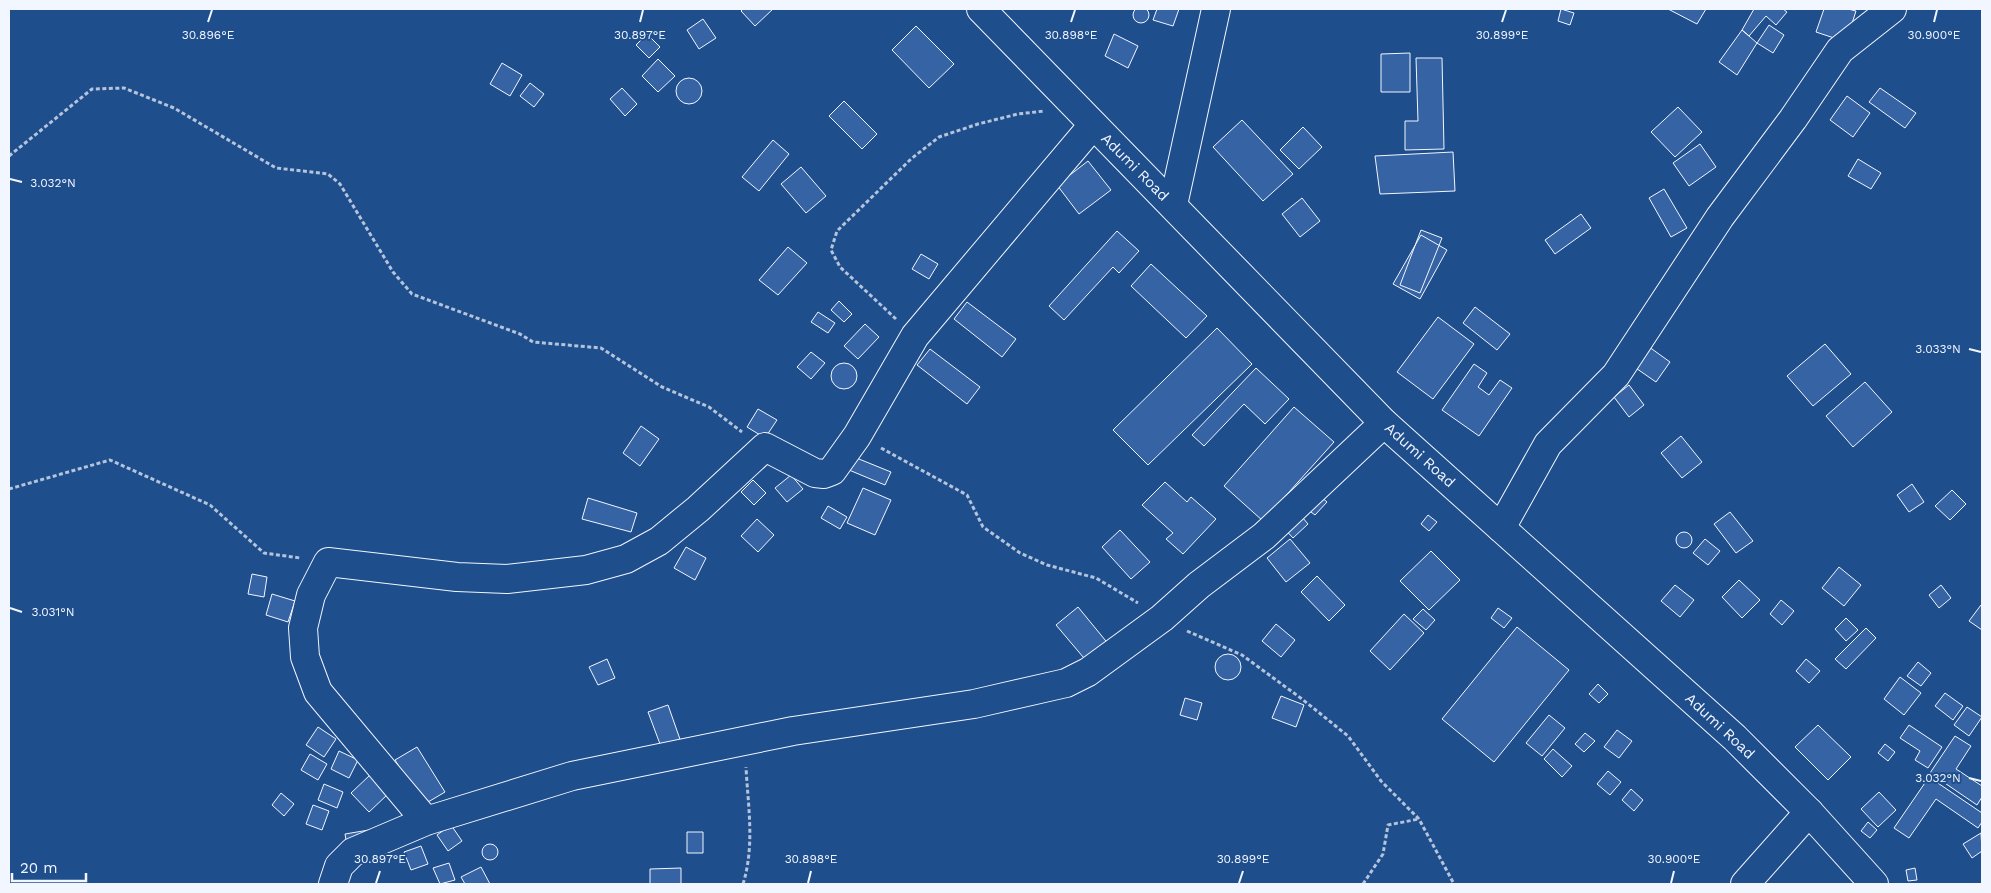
<svg xmlns="http://www.w3.org/2000/svg" width="1991" height="893" font-family="'Work Sans',sans-serif">
	<style>
		.building { fill: #3563a3; stroke: #f2f6ff }
		.lines { fill: none; stroke-linecap: round; stroke-linejoin: round }
		.minor-casing { stroke: #f2f6ff; stroke-width: 30 }
		.major-casing { stroke: #f2f6ff; stroke-width: 30 }
		.path { stroke: #b3c4dc; stroke-width: 3; stroke-dasharray: 4 2.5; stroke-linecap: butt }
		.minor { stroke: #1f4e8c; stroke-width: 28 }
		.major { stroke: #1f4e8c; stroke-width: 28 }
		.ticks { fill: none; stroke: #f2f6ff; stroke-width: 2 }
		.labels { text-anchor: middle; stroke-width: 4; stroke-linejoin: round; paint-order: stroke }
		.street-label { font-size: 15px; fill: #f2f6ff; stroke: #1f4e8c }
		.ticks-label { font-size: 12px; text-anchor: middle; fill: #f2f6ff; stroke: #1f4e8c; stroke-width: 4; stroke-linejoin: round; paint-order: stroke }
	</style>
	<rect width="100%" height="100%" fill="#1f4e8c"/>
	<path class="building" d="M1133 15a8 8 0 1 1 16 0a8 8 0 1 1-16 0Z
		M743,9H773L755,26L741,11Z
		M1157,9H1179L1173,26L1153,20Z
		M1561,9L1574,13L1570,25L1558,21Z
		M1668,9H1706L1697,24Z
		M1754,9H1783L1787,12L1776,25L1766,16L1749,36L1742,30Z
		M1824,9H1848L1856,11L1846,42L1816,32Z
		M703,19L716,38L699,49L687,30Z
		M1769,25L1784,35L1773,53L1757,43Z
		M916,26L954,64L929,88L892,50Z
		M1742,30L1757,43L1737,75L1719,62Z
		M647,34L660,47L649,58L636,45Z
		M1114,34L1138,46L1128,68L1105,56Z
		M1410,53V92H1381V54Z
		M1416,58H1442L1444,149L1405,150V121H1418Z
		M658,59L675,76L658,92L642,76Z
		M502,63L522,75L510,96L490,84Z
		M676 91a13 13 0 1 1 26 0a13 13 0 1 1-26 0Z
		M530,83L544,94L534,107L520,96Z
		M622,88L637,104L625,116L610,99Z
		M1880,88L1916,113L1905,128L1869,102Z
		M1847,96L1870,113L1853,137L1830,120Z
		M844,101L877,134L862,149L829,116Z
		M1678,107L1702,132L1675,157L1651,132Z
		M1242,120L1293,174L1263,201L1213,147Z
		M1303,127L1322,147L1299,169L1280,150Z
		M773,140L789,154L759,191L742,177Z
		M1700,144L1716,167L1689,186L1673,163Z
		M1453,152L1455,191L1380,194L1375,156Z
		M1858,159L1881,173L1871,189L1848,176Z
		M1088,161L1111,190L1079,214L1057,185Z
		M801,167L826,196L806,213L781,184Z
		M1664,189L1687,228L1671,237L1649,198Z
		M1302,198L1320,221L1300,237L1282,214Z
		M1581,214L1591,228L1555,254L1545,240Z
		M1421,230L1442,238L1420,293L1400,285Z
		M1117,231L1139,251L1119,273L1113,267L1064,320L1049,306Z
		M1421,235L1447,250L1420,299L1393,284Z
		M788,247L807,263L778,295L759,280Z
		M921,254L938,264L929,279L912,269Z
		M1151,264L1207,316L1186,338L1131,286Z
		M839,301L852,314L844,322L831,310Z
		M967,302L1016,339L1002,357L954,319Z
		M1475,307L1510,334L1497,350L1463,323Z
		M818,312L835,323L828,333L811,322Z
		M1438,317L1474,344L1433,399L1397,372Z
		M865,324L879,337L858,359L844,346Z
		M1217,328L1252,364L1148,465L1113,430Z
		M1645,344L1670,362L1656,382L1630,364Z
		M1825,344L1851,374L1813,406L1787,376Z
		M930,349L980,387L967,404L917,365Z
		M811,352L825,363L811,379L797,367Z
		M831 376a13 13 0 1 1 26 0a13 13 0 1 1-26 0Z
		M1474,364L1487,373L1478,387L1489,395L1500,380L1512,388L1479,436L1442,410Z
		M1256,368L1289,399L1265,424L1244,404L1204,446L1192,435Z
		M1865,382L1892,412L1853,447L1826,416Z
		M1629,385L1644,405L1629,417L1614,397Z
		M1294,407L1334,442L1263,521L1224,486Z
		M758,409L777,420L765,438L747,427Z
		M641,426L659,439L640,466L623,453Z
		M1681,436L1702,462L1682,478L1661,453Z
		M854,457L891,472L885,485L849,470Z
		M791,475L803,489L787,502L775,488Z
		M753,480L766,493L754,505L741,492Z
		M1165,482L1187,502L1191,497L1216,519L1183,554L1166,539L1173,533L1142,505Z
		M1912,484L1924,502L1909,512L1897,495Z
		M863,488L891,500L875,535L847,523Z
		M1952,490L1966,504L1950,520L1935,506Z
		M1319,495L1327,502L1315,515L1307,509Z
		M588,498L637,513L631,532L582,519Z
		M828,506L847,517L840,529L821,518Z
		M1297,511L1308,524L1293,538L1281,525Z
		M1730,512L1753,541L1736,553L1714,524Z
		M1428,515L1437,522L1429,531L1421,524Z
		M757,519L774,535L758,552L741,536Z
		M1120,530L1150,562L1131,579L1102,547Z
		M1676 540a8 8 0 1 1 16 0a8 8 0 1 1-16 0Z
		M1290,539L1310,563L1286,582L1267,558Z
		M1705,539L1720,551L1708,565L1693,553Z
		M686,547L706,558L695,580L674,568Z
		M1431,551L1460,580L1429,610L1400,581Z
		M1839,567L1861,585L1844,606L1822,588Z
		M252,574L267,577L264,597L248,594Z
		M1317,576L1345,605L1329,621L1301,592Z
		M1739,580L1760,600L1742,618L1722,597Z
		M1675,585L1694,600L1680,617L1661,601Z
		M1941,585L1951,598L1939,608L1929,595Z
		M272,594L295,601L288,622L266,615Z
		M1781,600L1794,611L1782,625L1770,614Z
		M1981,605L1982,606V630L1969,621Z
		M1078,607L1110,646L1089,664L1056,625Z
		M1498,608L1512,618L1504,628L1491,618Z
		M1423,609L1435,620L1426,630L1413,619Z
		M1404,614L1424,633L1390,670L1370,651Z
		M1846,618L1858,630L1846,641L1835,629Z
		M1276,624L1295,640L1281,657L1262,641Z
		M1517,627L1569,670L1494,762L1442,719Z
		M1866,628L1876,638L1846,669L1835,659Z
		M1215 667a13 13 0 1 1 26 0a13 13 0 1 1-26 0Z
		M607,659L615,678L598,685L589,667Z
		M1806,659L1820,671L1809,683L1796,671Z
		M1918,662L1931,673L1921,686L1907,676Z
		M1900,677L1921,693L1904,715L1884,699Z
		M1598,684L1608,694L1599,703L1589,694Z
		M1945,693L1963,706L1953,720L1935,706Z
		M1281,696L1304,705L1296,727L1272,718Z
		M1185,698L1202,703L1197,720L1180,715Z
		M668,705L682,745L663,752L648,712Z
		M1967,707L1982,717L1969,736L1954,725Z
		M1549,715L1565,728L1542,756L1526,743Z
		M1818,725L1851,757L1828,780L1795,747Z
		M1909,725L1942,747L1928,768L1915,760L1920,751L1900,738Z
		M318,727L336,739L324,757L306,745Z
		M1617,730L1632,741L1619,758L1604,747Z
		M1585,733L1595,741L1584,752L1575,744Z
		M1955,736L1971,746L1956,769L1982,786V797L1977,805L1930,773Z
		M1885,744L1895,752L1888,761L1878,753Z
		M417,747L445,792L423,805L395,760Z
		M1553,749L1572,766L1562,777L1544,759Z
		M339,751L358,760L349,778L331,769Z
		M310,754L327,764L318,780L301,770Z
		M1608,771L1621,782L1610,795L1597,784Z
		M370,775L388,794L369,812L351,793Z
		M1929,777L1982,813V822L1978,828L1936,799L1909,838L1894,828Z
		M324,784L343,792L337,808L318,800Z
		M1631,789L1643,800L1634,811L1622,800Z
		M1879,792L1896,810L1878,827L1861,809Z
		M281,793L294,804L284,816L272,805Z
		M313,805L329,811L322,830L306,824Z
		M1868,822L1877,830L1870,838L1861,831Z
		M451,825L462,841L448,851L437,835Z
		M369,830L371,842L347,846L345,834Z
		M687,832H703V853H687Z
		M1981,833L1982,851L1972,858L1963,844Z
		M482 852a8 8 0 1 1 16 0a8 8 0 1 1-16 0Z
		M421,846L428,864L411,870L404,852Z
		M449,863L455,880L440,884L433,868Z
		M481,867L490,884H465L461,877Z
		M681,868V884H650V869Z
		M1915,868L1917,880L1908,881L1906,870Z"/>
	<g class="lines">
		<defs>
			<path id="minor" d="M1173,205L1216,9
				M1501,528L1548,444L1616,375L1720,217L1793,119L1840,50L1892,9
				M426,821L318,692L305,657L303,628L311,595L328,562L457,577L507,579L586,570L626,559L659,541L698,509L765,447L815,473L824,474L832,471L857,436L915,336L1093,125
				M333,884L339,866L353,852L426,821L572,776L793,731L974,704L1066,683L1088,672L1162,618L1199,585L1264,536L1384,423
				M1745,884L1809,812"/>
			<path id="major" d="M981,9L1384,423L1735,738L1809,812L1874,884"/>
		</defs>
		<use href="#minor" class="minor-casing"/>
		<use href="#major" class="major-casing"/>
		<path class="path" d="M9,156L92,89L124,88L174,108L276,168L328,174L340,184L393,272L412,294L520,334L533,342L601,348L662,387L709,407L742,432
			M896,319L840,267L831,250L837,231L911,159L939,137L978,124L1018,114L1044,111
			M881,448L967,495L983,527L1020,553L1047,565L1096,578L1138,603
			M9,489L110,460L210,505L264,553L300,558
			M1187,631L1242,655L1302,699L1348,736L1381,781L1419,819L1454,884
			M743,884C755,845 748,807 746,767
			M1363,884L1383,854L1388,825L1419,819"/>
		<use href="#minor" class="minor"/>
		<use href="#major" class="major"/>
	</g>
	<path class="ticks" d="M208,22L212,10M640,22L643,10M1071,22L1075,10M1502,22L1506,10M1934,22L1937,10M10,179L22,182M1969,349L1981,352M10,608L22,612M1969,778L1981,781M376,883L380,871M808,883L811,871M1239,883L1243,871M1671,883L1674,871"/>
	<g class="labels">
		<g class="street-label">
			<text transform="translate(1135 167) rotate(45)" y="5">Adumi Road</text>
			<text transform="translate(1420 455) rotate(42)" y="5">Adumi Road</text>
			<text transform="translate(1720 726) rotate(43)" y="5">Adumi Road</text>
		</g>
	</g>
	<g class="ticks-label">
		<text x="208" y="39">30.896°E</text>
		<text x="640" y="39">30.897°E</text>
		<text x="1071" y="39">30.898°E</text>
		<text x="1502" y="39">30.899°E</text>
		<text x="1934" y="39">30.900°E</text>
		<text x="53" y="187">3.032°N</text>
		<text x="1938" y="353">3.033°N</text>
		<text x="53" y="616">3.031°N</text>
		<text x="1938" y="782">3.032°N</text>
		<text x="380" y="863">30.897°E</text>
		<text x="811" y="863">30.898°E</text>
		<text x="1243" y="863">30.899°E</text>
		<text x="1674" y="863">30.900°E</text>
	</g>
	<rect width="1991" height="893" fill="none" stroke="#f2f6ff" stroke-width="20"/>
	<path d="M12 873v8h74v-8" fill="none" stroke="#f2f6ff" stroke-width="2.5"/>
	<text x="20" y="873" font-size="15" fill="#f2f6ff" stroke="#1f4e8c" stroke-width="4" paint-order="stroke">20 m</text>
</svg>
